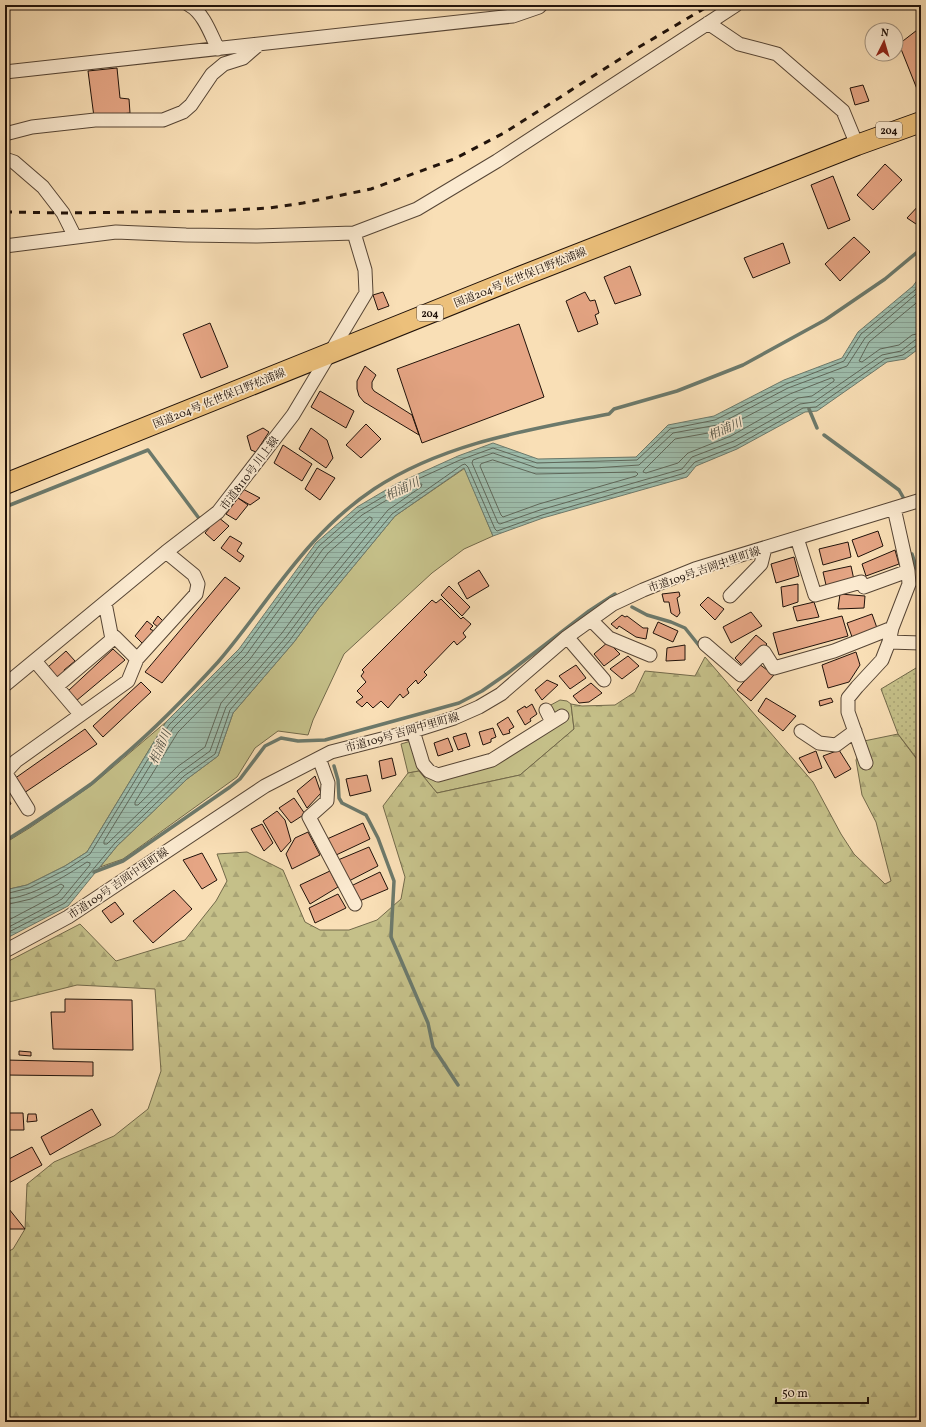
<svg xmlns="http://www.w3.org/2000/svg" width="926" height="1427" font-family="Vollkorn,'Noto Serif JP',serif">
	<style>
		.green { fill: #c5c089; stroke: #72694a }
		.forest { fill: url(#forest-firs); stroke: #72694a }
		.park { fill: url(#park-dots); stroke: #72694a }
		.water { fill: url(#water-rules); stroke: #6c796b }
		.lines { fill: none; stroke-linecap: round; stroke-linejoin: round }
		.shore { stroke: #5f685b; stroke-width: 1 }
		.stream { stroke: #6c796b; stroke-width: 3.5 }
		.building { fill: #e5a584; stroke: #20120a }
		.minor-casing { stroke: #564535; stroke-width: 15 }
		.highway-casing { stroke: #20120a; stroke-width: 22 }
		.minor { stroke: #fbead0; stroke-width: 13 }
		.highway { stroke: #ecc07b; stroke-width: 20 }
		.rail { stroke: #20120a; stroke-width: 3; stroke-dasharray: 7 7; stroke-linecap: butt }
		.labels { text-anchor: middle; stroke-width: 3.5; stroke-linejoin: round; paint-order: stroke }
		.shield { fill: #fbead0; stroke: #625345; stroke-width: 1 }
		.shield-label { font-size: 10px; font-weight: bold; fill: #20120a }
		.street-label { font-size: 11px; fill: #20120a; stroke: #fbead0 }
		.water-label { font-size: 12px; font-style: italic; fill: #4c4e43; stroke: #fbead0 }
	</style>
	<defs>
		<pattern id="forest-firs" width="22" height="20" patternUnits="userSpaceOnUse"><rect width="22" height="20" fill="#c5c089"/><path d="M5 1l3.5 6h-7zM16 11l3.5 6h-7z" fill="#a9a475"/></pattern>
		<pattern id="park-dots" width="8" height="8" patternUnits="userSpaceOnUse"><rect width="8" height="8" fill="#c5c089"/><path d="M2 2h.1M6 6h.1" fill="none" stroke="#a9a475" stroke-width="1.8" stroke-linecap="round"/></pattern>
		<pattern id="water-rules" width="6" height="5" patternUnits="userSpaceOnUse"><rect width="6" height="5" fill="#9ebdac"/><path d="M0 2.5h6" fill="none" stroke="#88a193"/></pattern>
	</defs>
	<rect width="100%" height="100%" fill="#f9dfb6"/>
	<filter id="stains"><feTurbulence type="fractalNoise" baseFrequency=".005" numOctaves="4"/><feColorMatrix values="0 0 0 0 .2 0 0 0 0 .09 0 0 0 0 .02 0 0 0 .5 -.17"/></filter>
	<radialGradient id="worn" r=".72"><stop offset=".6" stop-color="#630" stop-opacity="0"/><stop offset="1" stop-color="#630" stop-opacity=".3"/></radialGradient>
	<path class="green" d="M465,468L493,536L464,549L432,573L344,654L313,720L308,735L278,731L255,748L237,777L123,859L100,867L117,846L187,779L218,756L233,713L294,642L319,608L395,516Z
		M560,700L567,701L571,704L574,729L520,775L437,793L419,771L408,773L401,744L411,741L419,770L438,781L493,764L556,714L553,713L549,706Z
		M166,722L87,852L65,866L27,885L5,890V843L31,827L92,785Z"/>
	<path class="forest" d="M705,657L813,782L841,834L854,854L885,884L891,881L876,822L862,795L856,760L864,741L898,734L921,765V1422H5V1253L13,1249L25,1229L27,1184L54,1162L114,1136L148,1109L161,1071L155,989L77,985L5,1003V963L80,924L116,961L185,940L216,901L227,881L217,854L247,852L283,870L305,922L320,930H349L377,920L401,899L405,877L383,806L408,773L419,771L437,793L520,775L574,729L571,704L582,706L615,705L635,692L645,671L695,676Z"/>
	<path class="park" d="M916,668H921V764L898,734L881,689Z"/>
	<path class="water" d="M921,275V347L905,359L887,362L817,411L805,412L737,449L696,466L687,477L543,518L493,536L464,468L395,516L319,608L294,642L233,713L218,756L187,779L117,846L68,906L5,939V890L27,885L65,866L87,852L166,722L239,649L316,543L357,507L396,484L458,456L493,443L538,459L636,457L668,425L714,416L784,380L842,358L858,332L913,286Z"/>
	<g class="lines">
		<path class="shore" d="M921,290L865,338L847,366L788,388L717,425L673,433L639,465L594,468H537L493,453L473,460L472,463L498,523L500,524L540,510L682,469L692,457L734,441L800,404L814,402L882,355L901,351L915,340L921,339
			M921,299L869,342L859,361L862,362L880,349L899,345L912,335L921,333
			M832,378L834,379V381L812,396L798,398L731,436L688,453L678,463L646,473L643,472L644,470L675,439L719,431L790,394Z
			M493,460L536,474L636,472L638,474L636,476L539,504L503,517L501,515L480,466L481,464Z
			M419,484H422L421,487L388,510L312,602L286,637L226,707L210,751L181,772L107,844H104V841L173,728L246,655L323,549L362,515L400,492Z
			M370,517L372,518V520L307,599L282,633L221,703L205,747L177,767L138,805H135V802L178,732L250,659L328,553L366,520Z
			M5,894L29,888L67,869L90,854L169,725L242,651L319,546L359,511L398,488L460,460L493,448L537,463L637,460L670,429L715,420L786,384L844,361L861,334L915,290L921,282
			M5,899C30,898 66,876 87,862L90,863V865L62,899L5,929
			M5,905L31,899L61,884L64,886L58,894L5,922
			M5,934L65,903L115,843L184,776L215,754L230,710L290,640L316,605L392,514L462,465L465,464L468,467L495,529L497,531L542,515L685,473L695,462L736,446L803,408L816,407L885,359L903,355L917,345L921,344"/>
		<path class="stream" d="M809,409L817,428
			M824,435L899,490L903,497
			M5,507L148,450L201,521
			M912,554L921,582
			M632,607L647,615L671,622L685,628L701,648
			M334,766L338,780L339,798L342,803L366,815L378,838L394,881L391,937L428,1023L433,1047L458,1085
			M5,841C34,823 63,804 91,784C102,775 112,765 123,756C157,727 188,695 218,662C270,601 305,535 374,489C444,443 528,430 609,414L614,409L677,391L743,365L825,320L885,279L921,249
			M94,872L123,861L230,787L240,779L265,746L281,738L298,741L325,740L459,703L482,691L508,673L589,611L615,594"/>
	</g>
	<path class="building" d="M921,27V87L917,89L899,44Z
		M117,68L120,98L129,99L130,113L94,117L88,71Z
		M863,85L869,101L855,105L850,88Z
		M885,164L902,180L873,210L857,195Z
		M833,176L850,220L828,229L811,185Z
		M921,203V218L916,224L907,218Z
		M854,237L870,252L840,281L825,264Z
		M783,243L790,263L753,278L744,258Z
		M630,266L641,295L615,304L604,277Z
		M383,292L389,306L378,310L373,295Z
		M585,292L590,301L595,300L599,313L595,315L598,324L578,332L566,301Z
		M210,323L228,367L201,378L183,334Z
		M519,324L544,397L422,443L397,369Z
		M365,366L376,375L372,382V388L374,391L412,415L419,435L364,402L359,396L357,389V381Z
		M320,391L354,411L346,428L311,407Z
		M366,424L381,439L361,458L346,445Z
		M263,428L269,432L256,452L251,450L247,436Z
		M311,428L327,440L333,458L326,468L299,449Z
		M283,445L312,464L302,481L274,463Z
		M317,468L335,478L320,500L305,489Z
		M241,488L260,498L250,505L238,498Z
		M238,498L248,505L236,520L226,514Z
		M218,517L229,526L214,541L205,533Z
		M878,531L883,546L858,557L852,540Z
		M230,536L242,543L237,551L244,556L240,562L221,548Z
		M848,542L851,557L823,565L819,549Z
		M895,550L899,564L866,576L862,564Z
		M794,557L799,576L776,583L771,564Z
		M851,566L854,580L826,585L823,572Z
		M479,570L489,586L467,599L458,583Z
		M225,577L240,588L162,683L145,672Z
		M798,584V602L783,607L781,587Z
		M449,586L470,607L462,616L441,595Z
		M679,592L680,596L677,598L680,613L677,617L671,613L669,602H664L662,594Z
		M840,594L865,596L864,608L838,609Z
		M708,597L724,609L715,620L700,605Z
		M441,599L461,619L463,617L471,624L463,633L466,637L457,645L454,641L424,672L427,675L418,684L416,680L407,689L409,693L403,698L400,694L388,708L381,701L373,708L367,702L362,707L356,702L363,697L357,691L366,682L361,676L364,672L362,670L432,600L436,603Z
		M814,602L819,617L797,621L793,607Z
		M751,612L762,626L731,643L723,627Z
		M872,614L877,628L852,637L847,623Z
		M622,615L625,617L627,616L643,628H648L646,639L636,637L619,626L617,629L611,624Z
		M158,616L164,622L159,628L153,623Z
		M842,616L848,636L779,655L773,633Z
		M147,621L153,626L150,629L154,631L143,644L135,636Z
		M658,622L678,631L673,642L653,633Z
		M756,635L767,644L744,667L735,658Z
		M608,642L620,654L604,666L594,654Z
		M685,645V660L666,661L667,648Z
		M113,649L125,660L76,701L68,691Z
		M66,651L75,661L64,670L65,672L56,679L48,667Z
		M856,652L860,665L849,682L828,688L822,665Z
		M628,656L639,666L622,679L610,669Z
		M759,664L774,675L751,701L737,690Z
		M576,665L586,678L570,689L559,676Z
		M547,680L558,685L542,700L535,690Z
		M141,682L151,692L103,737L93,726Z
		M591,683L602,693L589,702L579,703L573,696Z
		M766,698L796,716L783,731L758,711Z
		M831,698L833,702L820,706L819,701Z
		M532,704L537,714L530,719L531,721L525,725L517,711L525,706L526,708Z
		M508,717L514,727L509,730L510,733L503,735L497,724Z
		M493,728L496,737L491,739V742L483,745L479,732Z
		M85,729L97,744L24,793L14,779Z
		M466,733L470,746L458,750L453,737Z
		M448,738L453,751L438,756L434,743Z
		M839,750L851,769L835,778L823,756Z
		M816,751L822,768L809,773L799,758Z
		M392,758L396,775L382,779L379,761Z
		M367,775L371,791L350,796L346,779Z
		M315,776L321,793L307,808L297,791Z
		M5,792L11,804L5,807Z
		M294,798L305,814L291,823L279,808Z
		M277,811L285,820L291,841L281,852L263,821Z
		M363,823L370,839L334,856L327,839Z
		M262,824L273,843L264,851L251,829Z
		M308,832L320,855L292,869L286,854L295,838Z
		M369,847L378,866L347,882L338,860Z
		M202,853L217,880L202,889L183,860Z
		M330,871L338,887L310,904L300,885Z
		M380,872L388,889L357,902L351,886Z
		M174,890L192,909L153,943L133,921Z
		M338,894L346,908L315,923L309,908Z
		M115,902L124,914L111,923L102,911Z
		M65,999L132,1000L133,1050L53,1049L51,1012H65Z
		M19,1051L31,1052V1056L19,1055Z
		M5,1060L93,1062V1076L5,1075Z
		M92,1109L101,1125L50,1155L41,1137Z
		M5,1113H23L24,1130H5Z
		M28,1114H36L37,1121L27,1122Z
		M32,1147L42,1165L5,1185V1161Z
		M5,1204L25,1229H9L5,1222Z"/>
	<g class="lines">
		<defs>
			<path id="minor" d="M189,5C204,13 211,35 218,49
				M708,23L739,44L777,54L843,111L857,145
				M5,72L513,16L539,7L541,5
				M5,134L32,127L95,120H163L183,112L191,105L212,74L224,64L243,58L258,45
				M5,159L14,162L43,187L63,213L75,237
				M5,246L116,232L186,235L257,236L354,233L417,209L497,161L736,5
				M797,538L815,595L861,582L864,587L908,571
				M730,596L761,564L765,548
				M105,603L112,639
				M591,620L609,638L650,655
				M567,637L604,680
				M889,642L921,643
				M705,644L741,675L764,652L774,668L834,651L892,628
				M35,661L80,714
				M5,685L166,552L218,512L293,415L366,293L365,270L354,233
				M57,686L115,637L137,659
				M546,710L552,722
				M413,731L423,764L429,771L438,775L492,760L562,716
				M801,731L819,743L836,745L855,731
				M319,758L328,783L327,801L309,817L355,904
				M866,763L848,712V698L857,687L882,660L889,642L892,628L909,584L908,571L894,508
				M5,772L28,809
				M5,773L16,761L128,681L137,659L196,594L198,584L194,575L166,552
				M5,951L68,917L265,786L331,752L413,731L454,718L479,707L501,694L567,637L613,604L643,590L695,569L921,500"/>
			<path id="highway" d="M5,484L522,276L857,145L921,122"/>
		</defs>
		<use href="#minor" class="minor-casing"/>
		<use href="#highway" class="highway-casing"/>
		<use href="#minor" class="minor"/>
		<use href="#highway" class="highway"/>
		<path class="rail" d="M5,212L63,213L215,211L269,208L303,203L371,189L454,159L504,133L634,50L710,5"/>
	</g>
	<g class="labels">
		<g class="shield">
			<rect x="876" y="122" width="26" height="16" rx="3"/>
			<rect x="417" y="305" width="26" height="16" rx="3"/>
		</g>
		<g class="shield-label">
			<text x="889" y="134">204</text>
			<text x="430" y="317">204</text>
		</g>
		<g class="street-label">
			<text transform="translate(520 277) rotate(-22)" y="4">国道204号 佐世保日野松浦線</text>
			<text transform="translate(219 398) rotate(-22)" y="4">国道204号 佐世保日野松浦線</text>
			<text transform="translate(249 473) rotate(-53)" y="4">市道8110号 川上線</text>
			<text transform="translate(704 569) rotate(-19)" y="4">市道109号 吉岡中里町線</text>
			<text transform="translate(402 732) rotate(-16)" y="4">市道109号 吉岡中里町線</text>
			<text transform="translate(118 883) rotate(-34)" y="4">市道109号 吉岡中里町線</text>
		</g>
		<g class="water-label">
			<text transform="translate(725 429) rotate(-24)" y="4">相浦川</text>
			<text transform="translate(402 489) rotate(-25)" y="4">相浦川</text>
			<text transform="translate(160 747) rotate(-66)" y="4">相浦川</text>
		</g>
	</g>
	<rect width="926" height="1427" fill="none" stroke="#f9dfb6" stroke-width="20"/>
	<rect x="6" y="6" width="914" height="1415" fill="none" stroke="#20120a" stroke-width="2"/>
	<rect x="10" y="10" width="906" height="1407" fill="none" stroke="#20120a"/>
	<g transform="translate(884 42) rotate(5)"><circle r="19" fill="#fbead0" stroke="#a39481"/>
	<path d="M0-3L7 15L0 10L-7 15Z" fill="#8f2418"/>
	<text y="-6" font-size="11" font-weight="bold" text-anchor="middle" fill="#20120a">N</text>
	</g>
	<path d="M776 1397v6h92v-6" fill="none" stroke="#20120a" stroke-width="2"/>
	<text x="782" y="1397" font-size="12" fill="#20120a" stroke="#fbead0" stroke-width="3" paint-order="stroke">50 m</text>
	<rect width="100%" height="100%" filter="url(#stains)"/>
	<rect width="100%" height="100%" fill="url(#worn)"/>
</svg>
